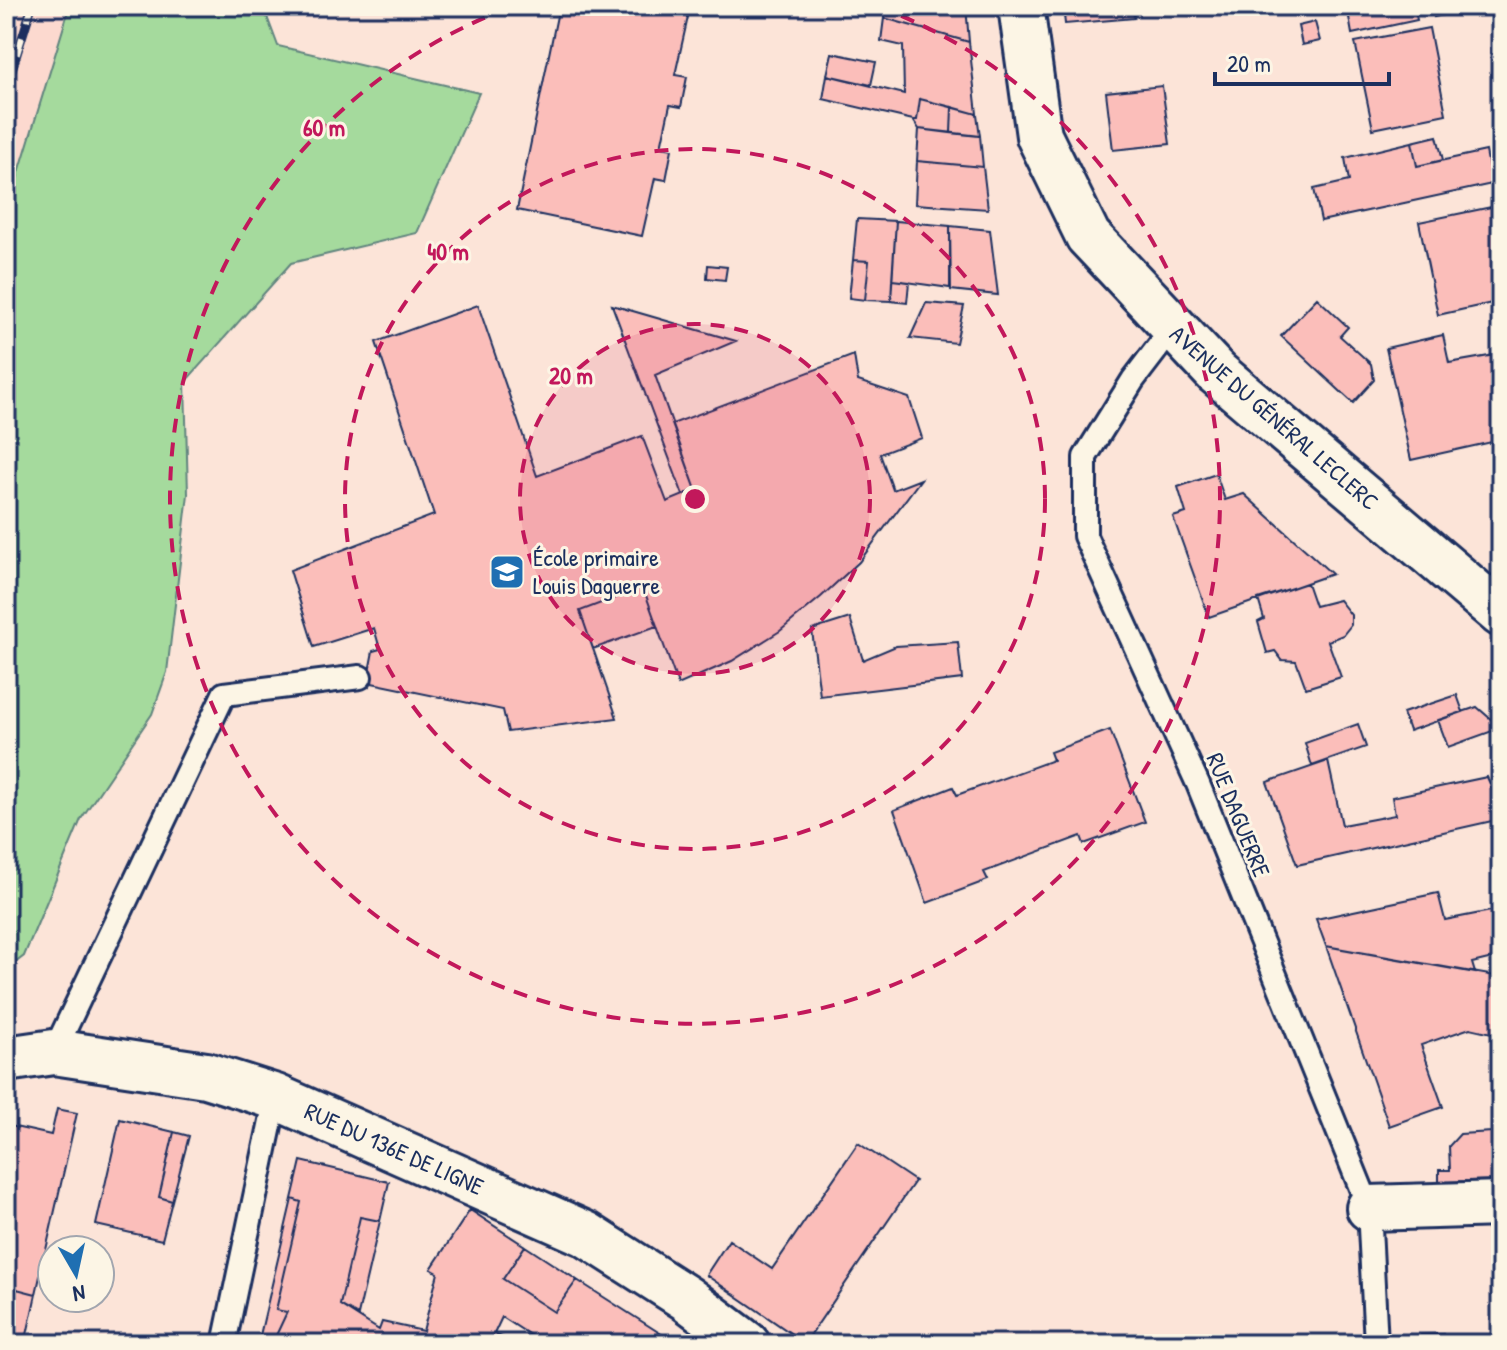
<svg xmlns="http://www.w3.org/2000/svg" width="1507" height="1350" font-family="'Patrick Hand',sans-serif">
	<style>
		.built { fill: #fcd9cf }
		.green { fill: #a5da9d; stroke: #60847e; stroke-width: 2 }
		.building { fill: #fbbeba; stroke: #1b2f5e; stroke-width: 2 }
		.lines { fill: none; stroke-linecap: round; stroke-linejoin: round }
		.service-casing { stroke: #1b2f5e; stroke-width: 28 }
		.minor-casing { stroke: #1b2f5e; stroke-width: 50 }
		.secondary-casing { stroke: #1b2f5e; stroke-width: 50 }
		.service { stroke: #fcf5e5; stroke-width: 22 }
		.minor { stroke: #fcf5e5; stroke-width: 44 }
		.secondary { stroke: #fcf5e5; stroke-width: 44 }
		.rail-casing { stroke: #1b2f5e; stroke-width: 9 }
		.rail { stroke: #fcf5e5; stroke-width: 6; stroke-dasharray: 18; stroke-linecap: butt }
		.ring { fill: none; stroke: #c2185b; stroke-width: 4; stroke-dasharray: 14 10 }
		.labels { text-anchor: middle; stroke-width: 6; stroke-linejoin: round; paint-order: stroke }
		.street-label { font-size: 24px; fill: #1b2f5e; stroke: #fcf5e5 }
		.poi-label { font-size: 24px; fill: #1b2f5e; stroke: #fcf5e5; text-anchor: start }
		.centre { fill: #c2185b; stroke: #fcf5e5; stroke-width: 4 }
		.ring-label { font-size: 24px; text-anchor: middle; font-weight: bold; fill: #c2185b; stroke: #fcf5e5; stroke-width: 6; stroke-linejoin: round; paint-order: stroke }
	</style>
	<rect width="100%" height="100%" fill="#fce4d8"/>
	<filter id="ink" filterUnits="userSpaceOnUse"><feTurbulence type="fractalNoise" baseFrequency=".0125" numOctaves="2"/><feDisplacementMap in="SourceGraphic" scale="16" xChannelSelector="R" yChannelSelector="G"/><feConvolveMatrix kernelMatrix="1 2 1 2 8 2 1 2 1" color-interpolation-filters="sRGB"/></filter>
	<g filter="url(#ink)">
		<path class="built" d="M6,6H70L6,215Z"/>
		<path class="green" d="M70,6H263L278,46L479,93L417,233L291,263L185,382L188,494L167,672L152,714L81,819L24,956L6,970V215Z"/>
		<path class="building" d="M559,6H637L688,17L675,75L687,77L681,107L670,105L661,147L672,149L666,180L655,178L642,236L517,210Z
			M885,6H966L969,42L884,18Z
			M1063,6H1133L1134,18L1065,24Z
			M1347,6H1414L1417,20L1352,34Z
			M1431,6H1483L1434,17Z
			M884,18L969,42L977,114L920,99L917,120H913L823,99L827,75L904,94L903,46L881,41Z
			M1315,22L1320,41L1302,45L1298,26Z
			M1429,28L1446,114L1373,129L1355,42Z
			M832,53L876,62L871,85L827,75Z
			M1162,86L1170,144L1113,150L1106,92Z
			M920,99L952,107L951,133L919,129L913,120H917Z
			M952,107L977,114L980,136L951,133Z
			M919,129L980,136L983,167L917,161Z
			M1437,136L1443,160L1417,166L1412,142Z
			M1412,142L1417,166L1486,151L1492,184L1321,221L1314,189L1349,181L1345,158Z
			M917,161L983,167L988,209L915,204Z
			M1501,205V301L1438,315L1419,222Z
			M857,219L896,221L891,301L865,300L869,261L853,260Z
			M896,221L950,226V288L892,280Z
			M950,226L990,230L998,295L951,290Z
			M853,260L869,261L865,300L849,298Z
			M708,265L727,267L725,280L707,278Z
			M892,280L909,282L907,303L891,301Z
			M1317,298L1348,327L1340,336L1371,364L1374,380L1353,403L1281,336Z
			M926,303L964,306L956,343L910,338Z
			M478,305L537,476L642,436L667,502L696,490L672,424L854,355L858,381L909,398L922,438L880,454L893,490L921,479L859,562L821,597L780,631L732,661L678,685L643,587L580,611L617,718L508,732L503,710L367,682L373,651L380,649L374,628L314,647L290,570L434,515L376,342Z
			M612,305L736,341L655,375L696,490L683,495Z
			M1443,335L1449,363L1495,355L1501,375V440L1411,460L1386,348Z
			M1216,474L1225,500L1244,494L1332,574L1209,617L1173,517L1186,513L1178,487Z
			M1307,583L1315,606L1339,600L1351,615V625L1343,635L1328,641L1341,677L1306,688L1296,661L1282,660L1275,651L1267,653L1258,622L1264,619L1258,599Z
			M643,587L657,626L593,649L580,611Z
			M850,618L863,660L896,646L958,642L962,679L820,696L812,630Z
			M1457,695L1463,712L1409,731L1403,713Z
			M1477,707L1501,728L1448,747L1438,720Z
			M1358,724L1366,747L1312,766L1305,743Z
			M1110,730L1145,822L1084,844L1081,836L984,872L988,880L927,903L894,810L953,787L957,795L1053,760L1050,752Z
			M1328,761L1342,825L1395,815L1392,797L1487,777L1501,809V819L1297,865L1267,782Z
			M1438,893L1445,920L1501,909V956L1472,963L1475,973L1326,946L1316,919Z
			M1326,946L1501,977V1035L1470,1028L1421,1045L1443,1107L1389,1126Z
			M1498,1100H1501V1180L1439,1182V1170H1450L1449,1146L1460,1134L1492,1132Z
			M57,1109L77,1113L36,1294L9,1287L6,1302V1125L51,1135Z
			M120,1119L174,1132L159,1197L172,1201L162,1240L96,1225Z
			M174,1132L189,1136L172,1201L159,1197Z
			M858,1143L915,1181L805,1343L706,1275L729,1240L772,1269Z
			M301,1161L389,1182L380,1221L360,1217L340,1305L379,1330L382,1322L423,1331L438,1273L431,1269L470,1210L525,1246L503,1279L554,1312L577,1280L677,1344H544L502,1317L494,1334L520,1344H272L287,1312L276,1310L301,1202L292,1199Z
			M292,1199L301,1202L276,1310L287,1312L272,1344H258Z
			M360,1217L380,1221L358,1315L340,1305Z
			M525,1246L577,1280L554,1312L503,1279Z
			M9,1287L36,1294L25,1344H6Z
			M1443,1334V1344H1421V1335Z"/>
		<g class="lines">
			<defs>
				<path id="service" d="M1172,329L1133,380L1085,457V536L1198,784L1369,1208L1376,1344
					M54,1052L224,694L360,677
					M224,1344L276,1097"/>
				<path id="minor" d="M6,1059L54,1052L206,1075L276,1097L586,1234L686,1298L747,1344
					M1369,1208L1501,1204"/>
				<path id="secondary" d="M1021,6L1039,136L1088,236L1217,373L1501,614"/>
			</defs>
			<use href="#service" class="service-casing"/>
			<use href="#minor" class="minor-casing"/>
			<use href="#secondary" class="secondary-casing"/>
			<use href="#service" class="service"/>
			<use href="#minor" class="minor"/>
			<use href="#secondary" class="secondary"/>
			<defs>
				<path id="rail" d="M6,89L32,6"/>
			</defs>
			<use href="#rail" class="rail-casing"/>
			<use href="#rail" class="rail"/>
		</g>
	</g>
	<circle cx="695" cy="499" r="175" fill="#c2185b" fill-opacity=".12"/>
	<g class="ring">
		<circle cx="695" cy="499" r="175"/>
		<circle cx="695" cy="499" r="350"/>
		<path d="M879 7A525 525 0 1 1 511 7"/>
	</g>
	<defs>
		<symbol id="school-square" viewBox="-11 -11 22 22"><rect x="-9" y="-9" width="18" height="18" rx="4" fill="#1f6fb2" stroke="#fcf5e5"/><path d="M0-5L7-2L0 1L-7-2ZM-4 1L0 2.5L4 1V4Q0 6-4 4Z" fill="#fff"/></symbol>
	</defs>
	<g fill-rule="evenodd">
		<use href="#school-square" x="487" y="552" width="40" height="40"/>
	</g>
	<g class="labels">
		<g class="street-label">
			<text transform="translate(1274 418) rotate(41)" y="8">AVENUE DU GÉNÉRAL LECLERC</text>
			<text transform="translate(1238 815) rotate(68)" y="8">RUE DAGUERRE</text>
			<text transform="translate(394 1149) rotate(24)" y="8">RUE DU 136E DE LIGNE</text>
		</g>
		<g class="poi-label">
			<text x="533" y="566">École primaire<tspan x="533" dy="28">Louis Daguerre</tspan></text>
		</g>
	</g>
	<circle cx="695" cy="499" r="12" class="centre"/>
	<g class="ring-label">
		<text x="324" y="136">60 m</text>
		<text x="448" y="260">40 m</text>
		<text x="571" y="384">20 m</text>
	</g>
	<rect width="1507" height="1350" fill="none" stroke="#fcf5e5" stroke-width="32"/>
	<rect x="16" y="16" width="1475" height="1318" fill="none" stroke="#1b2f5e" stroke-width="3" filter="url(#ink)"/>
	<g transform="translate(76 1274) rotate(171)"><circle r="38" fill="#fcf5e5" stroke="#a2a6af" stroke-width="2"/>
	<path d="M0-6L14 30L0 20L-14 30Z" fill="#1f6fb2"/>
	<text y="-12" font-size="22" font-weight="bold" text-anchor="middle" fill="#1b2f5e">N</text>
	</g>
	<path d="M1215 72v12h174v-12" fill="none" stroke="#1b2f5e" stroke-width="4"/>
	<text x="1227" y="72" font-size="24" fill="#1b2f5e" stroke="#fcf5e5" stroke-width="6" paint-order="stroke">20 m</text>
</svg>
